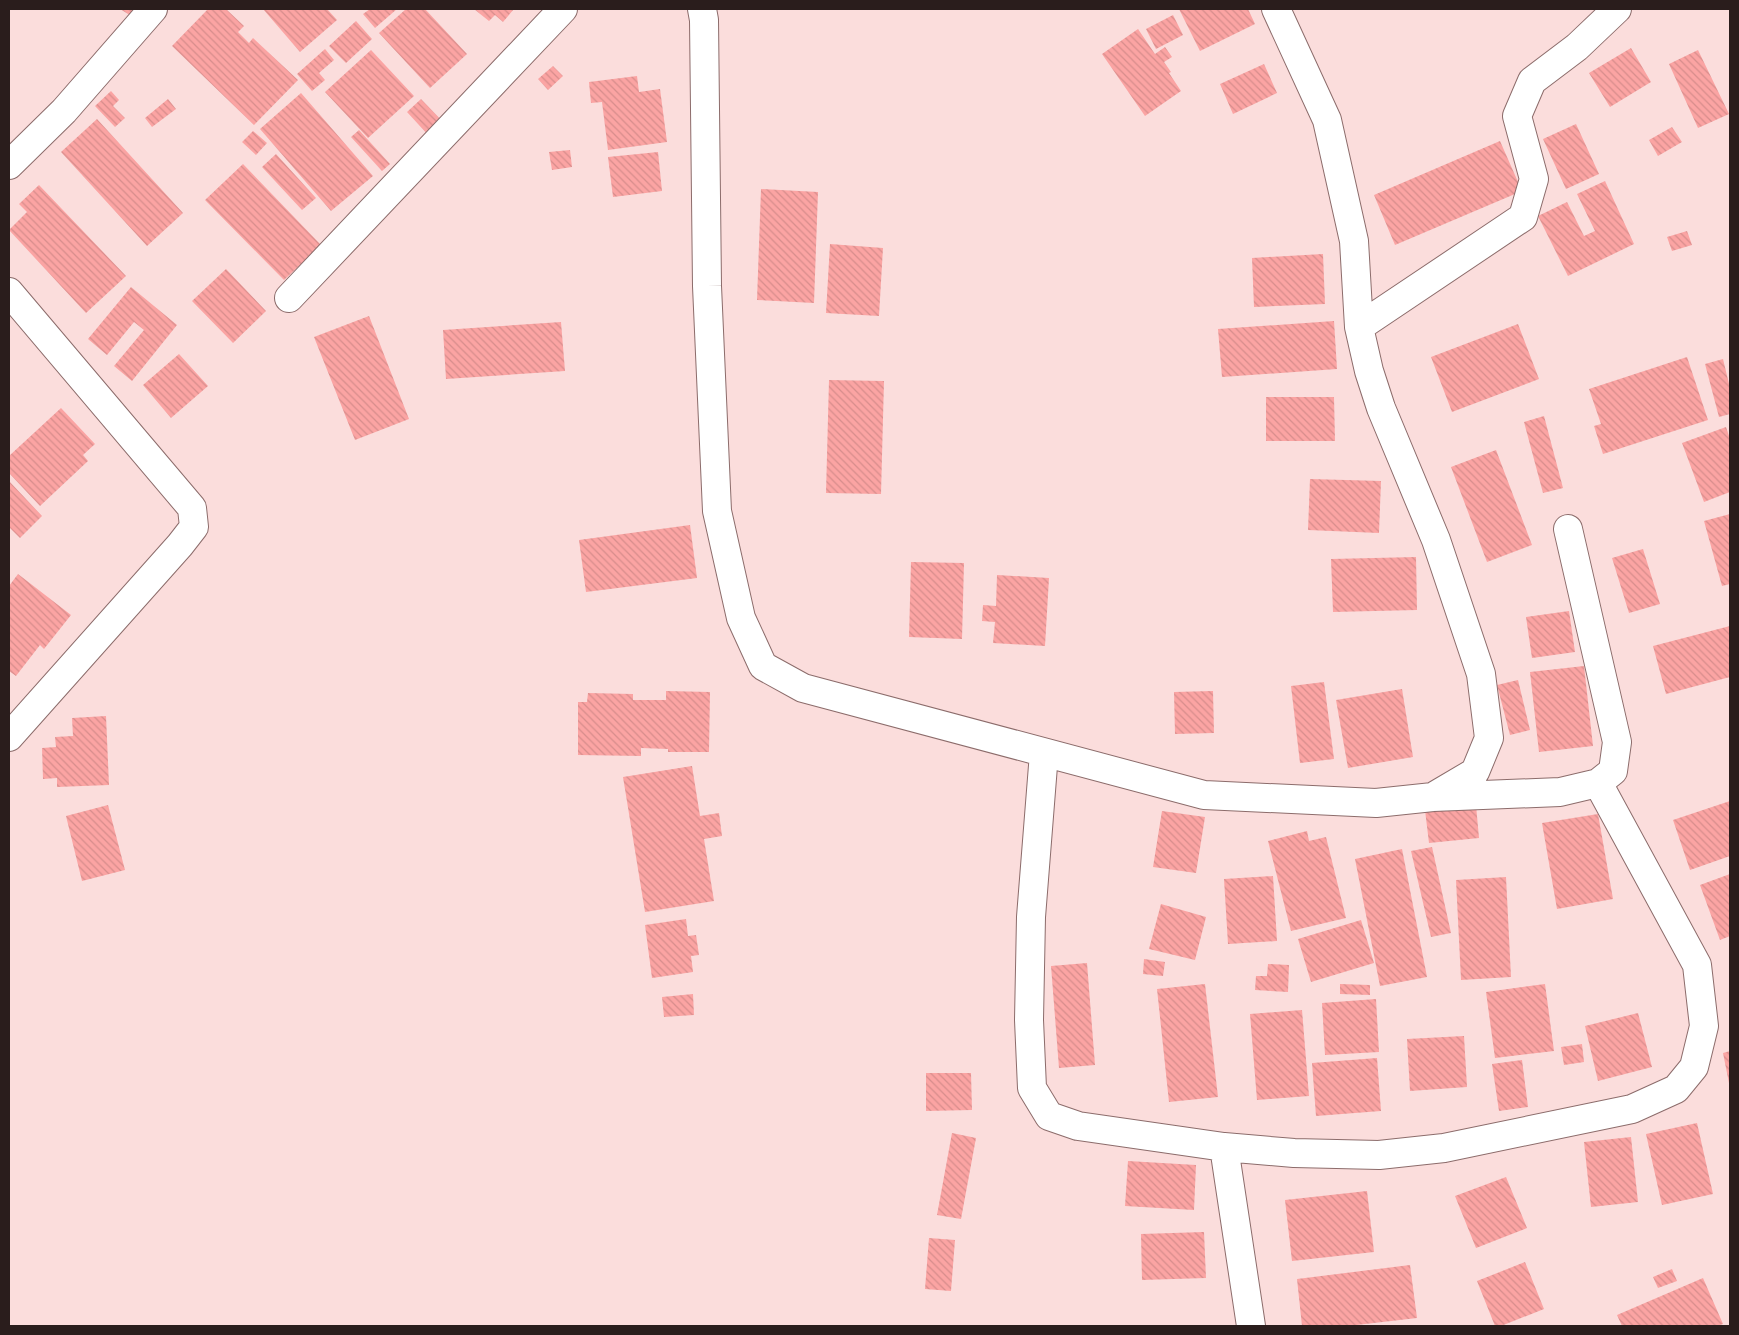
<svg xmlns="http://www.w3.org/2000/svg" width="1739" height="1335" font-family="'Times New Roman',serif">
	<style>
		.building { fill: url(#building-back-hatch) }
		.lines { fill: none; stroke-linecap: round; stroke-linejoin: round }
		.minor-casing { stroke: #8c6c6b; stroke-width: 30 }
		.minor { stroke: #fff; stroke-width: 28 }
	</style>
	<defs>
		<pattern id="building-back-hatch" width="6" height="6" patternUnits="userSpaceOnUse" patternTransform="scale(1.25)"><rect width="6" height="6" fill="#fba4a3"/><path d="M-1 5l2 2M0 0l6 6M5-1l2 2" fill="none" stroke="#d78d8c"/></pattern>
	</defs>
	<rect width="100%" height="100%" fill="#fbdddc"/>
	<path class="building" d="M120,9H138L133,17Z
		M208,9H226L244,26L238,32L249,43L253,38L298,80L254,125L172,46Z
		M263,9H327L337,20L300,52Z
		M370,9H397L375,28L363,14Z
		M406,9H425L467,54L430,88L379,33Z
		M474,9H514L503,22L495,15L489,21Z
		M1179,9H1248L1255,24L1200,51Z
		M1173,15L1183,35L1156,49L1146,29Z
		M356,21L372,39L346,63L329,46Z
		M1138,29L1155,54L1165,47L1172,57L1164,62L1171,72L1169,73L1181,91L1145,116L1102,54Z
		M1631,48L1651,82L1610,107L1589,73Z
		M325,49L334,60L319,73L325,80L312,91L297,74Z
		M371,50L414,96L368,138L325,92Z
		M1698,50L1729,114L1698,128L1669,64Z
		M1264,64L1277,93L1233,114L1220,84Z
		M553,66L563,76L548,90L538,79Z
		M637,76L639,92L660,89L667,142L608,150L602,102L591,103L589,82Z
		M111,91L119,100L113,106L125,118L115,127L95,106Z
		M301,93L373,176L331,211L260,129Z
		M168,99L176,109L152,127L145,118Z
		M421,99L446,125L431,138L407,112Z
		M97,119L183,213L147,246L61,152Z
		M1576,124L1599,174L1566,189L1543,139Z
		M1672,127L1682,142L1658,156L1649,140Z
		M359,130L390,164L382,171L351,137Z
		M253,131L267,143L256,155L242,142Z
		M1500,141L1522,191L1395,245L1374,195Z
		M570,150L572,167L552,170L549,152Z
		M658,152L662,191L613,197L608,157Z
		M276,154L316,198L302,210L262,167Z
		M243,164L321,245L284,280L205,200Z
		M1605,181L1634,244L1568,276L1538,216L1567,202L1584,236L1595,231L1577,194Z
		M39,185L126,276L86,313L9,230L27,212L19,204Z
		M761,189L818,192L814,303L757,300Z
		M1687,231L1692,245L1672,251L1667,237Z
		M830,244L883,248L879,316L826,313Z
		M1323,254L1325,304L1254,307L1252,258Z
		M226,269L266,311L233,343L192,301Z
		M131,287L177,325L132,381L114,366L144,330L134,322L107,355L88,339Z
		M369,316L409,419L355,440L314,337Z
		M1334,321L1337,369L1222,377L1218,329Z
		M561,322L565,371L446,379L443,330Z
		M1518,324L1539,379L1452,412L1431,357Z
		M179,354L208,386L171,418L143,385Z
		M1687,357L1708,420L1603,454L1594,426L1601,424L1589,389Z
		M1723,359L1730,388V414L1719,417L1705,364Z
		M829,380L884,381L881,494L826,493Z
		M1266,397H1334L1335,441H1266Z
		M61,408L95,444L83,455L88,461L40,506L9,473V456Z
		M1544,416L1563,488L1543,493L1524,422Z
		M1726,427L1730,439V492L1704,502L1682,443Z
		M1496,450L1532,545L1487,562L1451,467Z
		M1310,479L1381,481L1379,533L1308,530Z
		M9,481L42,516L20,538L9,527Z
		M1730,514V584L1722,586L1704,521Z
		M690,525L697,578L586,592L579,540Z
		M1643,549L1660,604L1629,613L1612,558Z
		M1416,557L1417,610L1333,612L1331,559Z
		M911,562L964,563L962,639L909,637Z
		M18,574L71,615L44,649L40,645L16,676L9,671V586Z
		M997,575L1049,578L1045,646L993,643L995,622L982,621L983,605L996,606Z
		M1569,611L1575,652L1532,658L1526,617Z
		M1730,626V677L1666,694L1653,646Z
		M1584,666L1593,746L1539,752L1530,672Z
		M1518,680L1530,730L1510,735L1497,685Z
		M1324,682L1334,759L1300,763L1291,686Z
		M1402,689L1413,757L1348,768L1336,700Z
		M666,691L710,692L709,752H668V749L641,748V756L578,755V702H587L588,693L633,694V700H666Z
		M1213,691L1214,733L1175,734L1174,692Z
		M106,716L109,785L57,787V778L43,779L42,748L56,747L55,737L73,736L72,718Z
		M692,766L700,816L719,813L722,836L704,839L714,901L645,912L623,777Z
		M1730,801V856L1690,870L1673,820Z
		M108,805L125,870L82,881L66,816Z
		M1476,805L1479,838L1429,843L1425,810Z
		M1162,811L1205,817L1196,873L1153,867Z
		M1598,814L1613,899L1557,909L1542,823Z
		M1307,831L1309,841L1326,837L1346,918L1291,931L1268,841Z
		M1432,847L1451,933L1431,937L1411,851Z
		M1402,849L1427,977L1380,986L1355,859Z
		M1730,874V936L1720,940L1700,885Z
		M1273,876L1277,941L1228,944L1224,879Z
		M1506,877L1511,977L1461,980L1456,880Z
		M1161,904L1206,917L1195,960L1149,949Z
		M686,919L688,936L696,935L699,955L691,956L693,972L652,978L645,925Z
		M1361,920L1374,963L1311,982L1298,939Z
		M1144,959L1165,962L1163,976L1143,974Z
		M1087,963L1095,1065L1059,1068L1051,966Z
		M1268,964L1289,965L1288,992L1255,990L1256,976H1267Z
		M1205,984L1218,1097L1169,1102L1157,989Z
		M1340,984L1370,985V995L1340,994Z
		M1545,984L1554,1051L1495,1058L1486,992Z
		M693,994L694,1015L664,1017L662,997Z
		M1376,999L1379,1052L1325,1055L1322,1003Z
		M1302,1010L1309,1096L1257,1100L1250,1014Z
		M1638,1013L1652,1067L1598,1081L1585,1026Z
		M1464,1036L1467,1087L1410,1091L1407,1039Z
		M1582,1044L1584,1062L1564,1065L1561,1047Z
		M1730,1051V1083H1729L1723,1053Z
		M1377,1058L1381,1111L1316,1116L1312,1063Z
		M1522,1060L1528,1107L1499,1111L1492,1064Z
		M926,1073H971L972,1110L926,1111Z
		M1697,1123L1713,1194L1662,1205L1646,1134Z
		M952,1133L976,1138L961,1219L937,1215Z
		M1631,1137L1638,1202L1591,1207L1584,1142Z
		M1128,1161L1196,1165L1194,1210L1125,1206Z
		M1506,1177L1527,1228L1476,1248L1455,1196Z
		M1367,1191L1374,1252L1292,1261L1285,1200Z
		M1204,1232L1206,1278L1142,1280L1141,1234Z
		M929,1238L955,1240L951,1291L925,1289Z
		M1525,1262L1544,1309L1501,1326H1495L1477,1281Z
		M1410,1265L1417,1318L1348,1326H1302L1297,1279Z
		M1672,1269L1677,1281L1658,1288L1653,1277Z
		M1703,1278L1723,1324L1717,1326H1622L1617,1315Z"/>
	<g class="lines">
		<defs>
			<path id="minor" d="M702,9L704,20L707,286L717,511L741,618L763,666L803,688L1204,795L1376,803L1433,797L1560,792L1598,783L1613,771L1617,742L1568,529
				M1276,9L1327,120L1354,241L1359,327L1369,371L1381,408L1436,540L1481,674L1489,738L1475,772L1436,795
				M9,165L64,111L153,9
				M9,292L192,508L194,527L180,545L9,737
				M289,298L563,9
				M1359,327L1523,217L1534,179L1517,116L1532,81L1577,47L1617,9
				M1044,753L1031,917L1029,1020L1032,1088L1049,1116L1078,1126L1224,1147L1294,1153L1379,1155L1444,1148L1632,1109L1676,1089L1694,1067L1704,1026L1697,965L1598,783
				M1224,1147L1251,1326"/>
		</defs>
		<use href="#minor" class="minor-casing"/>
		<use href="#minor" class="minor"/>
	</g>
	<rect width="1739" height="1335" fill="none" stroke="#2a1d1c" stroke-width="20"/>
</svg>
